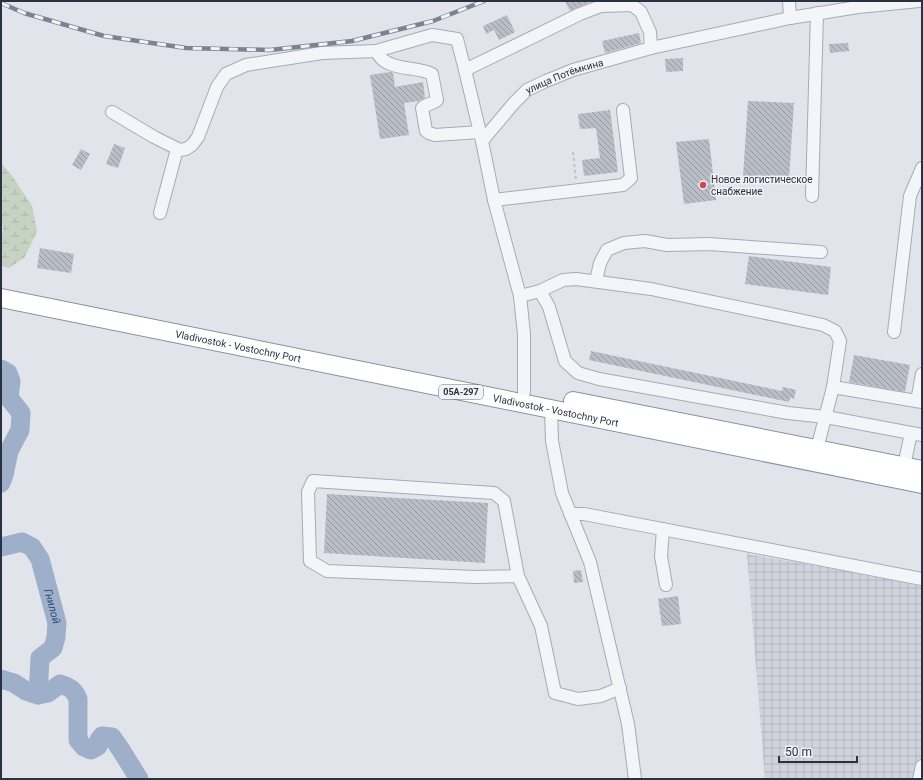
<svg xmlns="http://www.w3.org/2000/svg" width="923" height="780" font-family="Roboto,sans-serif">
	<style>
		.industrial { fill: url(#industrial-grid) }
		.wetland { fill: url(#wetland-marsh) }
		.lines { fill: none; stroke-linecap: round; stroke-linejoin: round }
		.river { stroke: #9dafc9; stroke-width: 19 }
		.building { fill: url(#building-back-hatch) }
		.minor-casing { stroke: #a6abb4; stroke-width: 14 }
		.highway-casing { stroke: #8991a0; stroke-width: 20 }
		.path { stroke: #bfc2c8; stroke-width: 2; stroke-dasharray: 3 3; stroke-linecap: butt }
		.minor { stroke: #f4f5f8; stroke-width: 12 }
		.highway { stroke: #fff; stroke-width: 18 }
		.rail-casing { stroke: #7b8393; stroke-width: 4.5 }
		.rail { stroke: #f1f3f7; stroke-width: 3; stroke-dasharray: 9; stroke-linecap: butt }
		.poi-dot { fill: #cb4a54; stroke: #f1f3f7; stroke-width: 1.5 }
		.labels { text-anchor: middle; stroke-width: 3; stroke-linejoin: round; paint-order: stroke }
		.shield { fill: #f1f3f7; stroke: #666b78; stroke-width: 1 }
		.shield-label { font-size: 9px; font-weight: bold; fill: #2a3141 }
		.street-label { font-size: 10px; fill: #2a3141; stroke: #f1f3f7 }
		.poi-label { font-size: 10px; fill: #2a3141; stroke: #f1f3f7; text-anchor: start }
		.water-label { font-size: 11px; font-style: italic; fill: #354d74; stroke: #f1f3f7 }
	</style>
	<defs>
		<pattern id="industrial-grid" width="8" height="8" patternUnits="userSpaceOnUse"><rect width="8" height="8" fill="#d0d3dc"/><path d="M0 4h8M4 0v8" fill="none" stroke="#b3b6be"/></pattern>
		<pattern id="wetland-marsh" width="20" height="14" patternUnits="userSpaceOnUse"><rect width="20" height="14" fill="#c6d3c3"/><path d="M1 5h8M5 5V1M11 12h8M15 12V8" fill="none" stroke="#aab6a9"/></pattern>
		<pattern id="building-back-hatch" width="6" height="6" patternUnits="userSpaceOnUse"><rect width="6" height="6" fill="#b9bdc6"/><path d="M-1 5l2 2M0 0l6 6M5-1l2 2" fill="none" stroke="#979aa2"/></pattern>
	</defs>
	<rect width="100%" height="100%" fill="#e1e4ea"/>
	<path class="industrial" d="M747,554L922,584V779H765Z"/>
	<path class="wetland" d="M1,163L13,177L32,206L37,231L31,245L24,258L9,268L1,266V236L3,231L1,214Z"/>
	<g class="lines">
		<g class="river">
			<path d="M1,369L8,373L11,381L9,398L21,413L20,430L9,451L4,475L1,483"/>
			<path id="s1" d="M1,547L22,542L32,547L40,559L57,623L56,637L53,648L40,658L38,695"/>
			<path d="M1,679L14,683L26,691L38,695L48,693L60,684C69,687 74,689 78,699V740L84,747L91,750L98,746L99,740L102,736L112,737L121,750L139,779"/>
		</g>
	</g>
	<path class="building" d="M565,1H592L570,11Z
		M507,15L515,32L499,40L494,30L486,34L483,26Z
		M639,33L641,43L605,53L602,41Z
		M848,43L849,51L830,53L829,44Z
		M683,58V71L666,72L665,59Z
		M390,72L393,73L395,87L423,82L425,98L419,101L404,103L409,135L380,139L370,75Z
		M748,101L794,103L789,179L743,176Z
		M610,110L618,172L584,176L582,160L600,158L596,128L580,129L578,114Z
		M709,139L716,200L684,204L676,142Z
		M114,144L125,148L118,168L106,164Z
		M81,149L90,154L81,170L72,165Z
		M40,248L74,254L71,273L37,268Z
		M749,256L831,267L828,295L745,284Z
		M591,351L782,391L783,387L796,390L794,399L790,398L789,402L589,360Z
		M854,355L910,365L905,392L849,382Z
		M327,494L488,503L485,563L324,553Z
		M581,570L583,582L574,583L573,571Z
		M678,596L681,624L662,626L658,599Z"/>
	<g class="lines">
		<defs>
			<g id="minor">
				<path d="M789,1L790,18"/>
				<path d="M376,51C378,54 380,57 382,59C394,70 418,67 432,74L437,100C433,104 426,104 422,108L426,131L429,133L435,135L480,132"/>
				<path d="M465,70L580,14L601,6L632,5L641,12L650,32L651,48"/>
				<path d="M112,112L154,137L180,150L186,149L192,145L198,137L217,87L226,74L246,65L322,53L376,51L432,35L457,39L465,70L482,141"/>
				<path d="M812,196L817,13"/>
				<path d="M494,200L623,185L631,178L623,110"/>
				<path d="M160,213L177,149"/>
				<path d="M596,281L600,263L607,250L624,243L645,241L667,245L709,244L821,252"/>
				<path d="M540,291L549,307L565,361L578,373L599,379L788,413L826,417L911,433"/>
				<path d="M520,296L540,291L563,280L576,279L651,289L823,325L835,331L840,341L833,387L817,449"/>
				<path d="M894,332L910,196L922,168"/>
				<path d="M833,387L922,402"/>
				<path id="s2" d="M524,392V334L520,296L494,200L482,141L514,103L527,90L546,81L573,70L651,48L790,18L858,7L919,1"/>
				<path d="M917,401L922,374"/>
				<path d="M551,410L552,441L562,493L590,562L628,724L635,779"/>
				<path d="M904,466L911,433L922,435"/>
				<path d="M570,514H584L922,579"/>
				<path d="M663,529L661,556L666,585"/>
				<path d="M518,576L476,577L327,571L310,561L308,492L313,481L494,493L504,501L518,576L541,626L555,693L578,699L601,696L620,688"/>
				<path d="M919,779L922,766"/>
			</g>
			<g id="highway">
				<path id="s3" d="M1,298L922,484"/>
				<path d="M573,401L922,470"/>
			</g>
		</defs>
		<use href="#minor" class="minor-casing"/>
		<use href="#highway" class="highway-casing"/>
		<path class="path" d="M573,152L576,180"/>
		<use href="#minor" class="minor"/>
		<use href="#highway" class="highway"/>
		<defs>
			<path id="rail" d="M1,3L24,13L104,36L186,48L270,50L352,41L433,21L484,1"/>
		</defs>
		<use href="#rail" class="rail-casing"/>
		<use href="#rail" class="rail"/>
	</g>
	<circle class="poi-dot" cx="703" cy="185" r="4"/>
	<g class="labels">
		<rect class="shield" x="439" y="385" width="44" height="14" rx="3"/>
		<g class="shield-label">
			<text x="461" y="395">05А-297</text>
		</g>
		<g class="street-label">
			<text dy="4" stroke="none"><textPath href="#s2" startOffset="364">улица Потёмкина</textPath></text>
			<text dy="4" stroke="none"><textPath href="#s3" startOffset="242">Vladivostok - Vostochny Port</textPath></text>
			<text dy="4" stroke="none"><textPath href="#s3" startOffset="566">Vladivostok - Vostochny Port</textPath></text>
		</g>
		<g class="poi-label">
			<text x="711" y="183">Новое логистическое<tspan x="711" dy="12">снабжение</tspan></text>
		</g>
		<g class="water-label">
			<text dy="4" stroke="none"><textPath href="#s1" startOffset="96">Гнилой</textPath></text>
		</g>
	</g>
	<rect width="923" height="780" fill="none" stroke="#2a3141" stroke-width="4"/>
	<path d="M779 756v6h78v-6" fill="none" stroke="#2a3141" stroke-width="2"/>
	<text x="785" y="756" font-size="12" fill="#2a3141" stroke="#f1f3f7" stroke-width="3" paint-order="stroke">50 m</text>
</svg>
